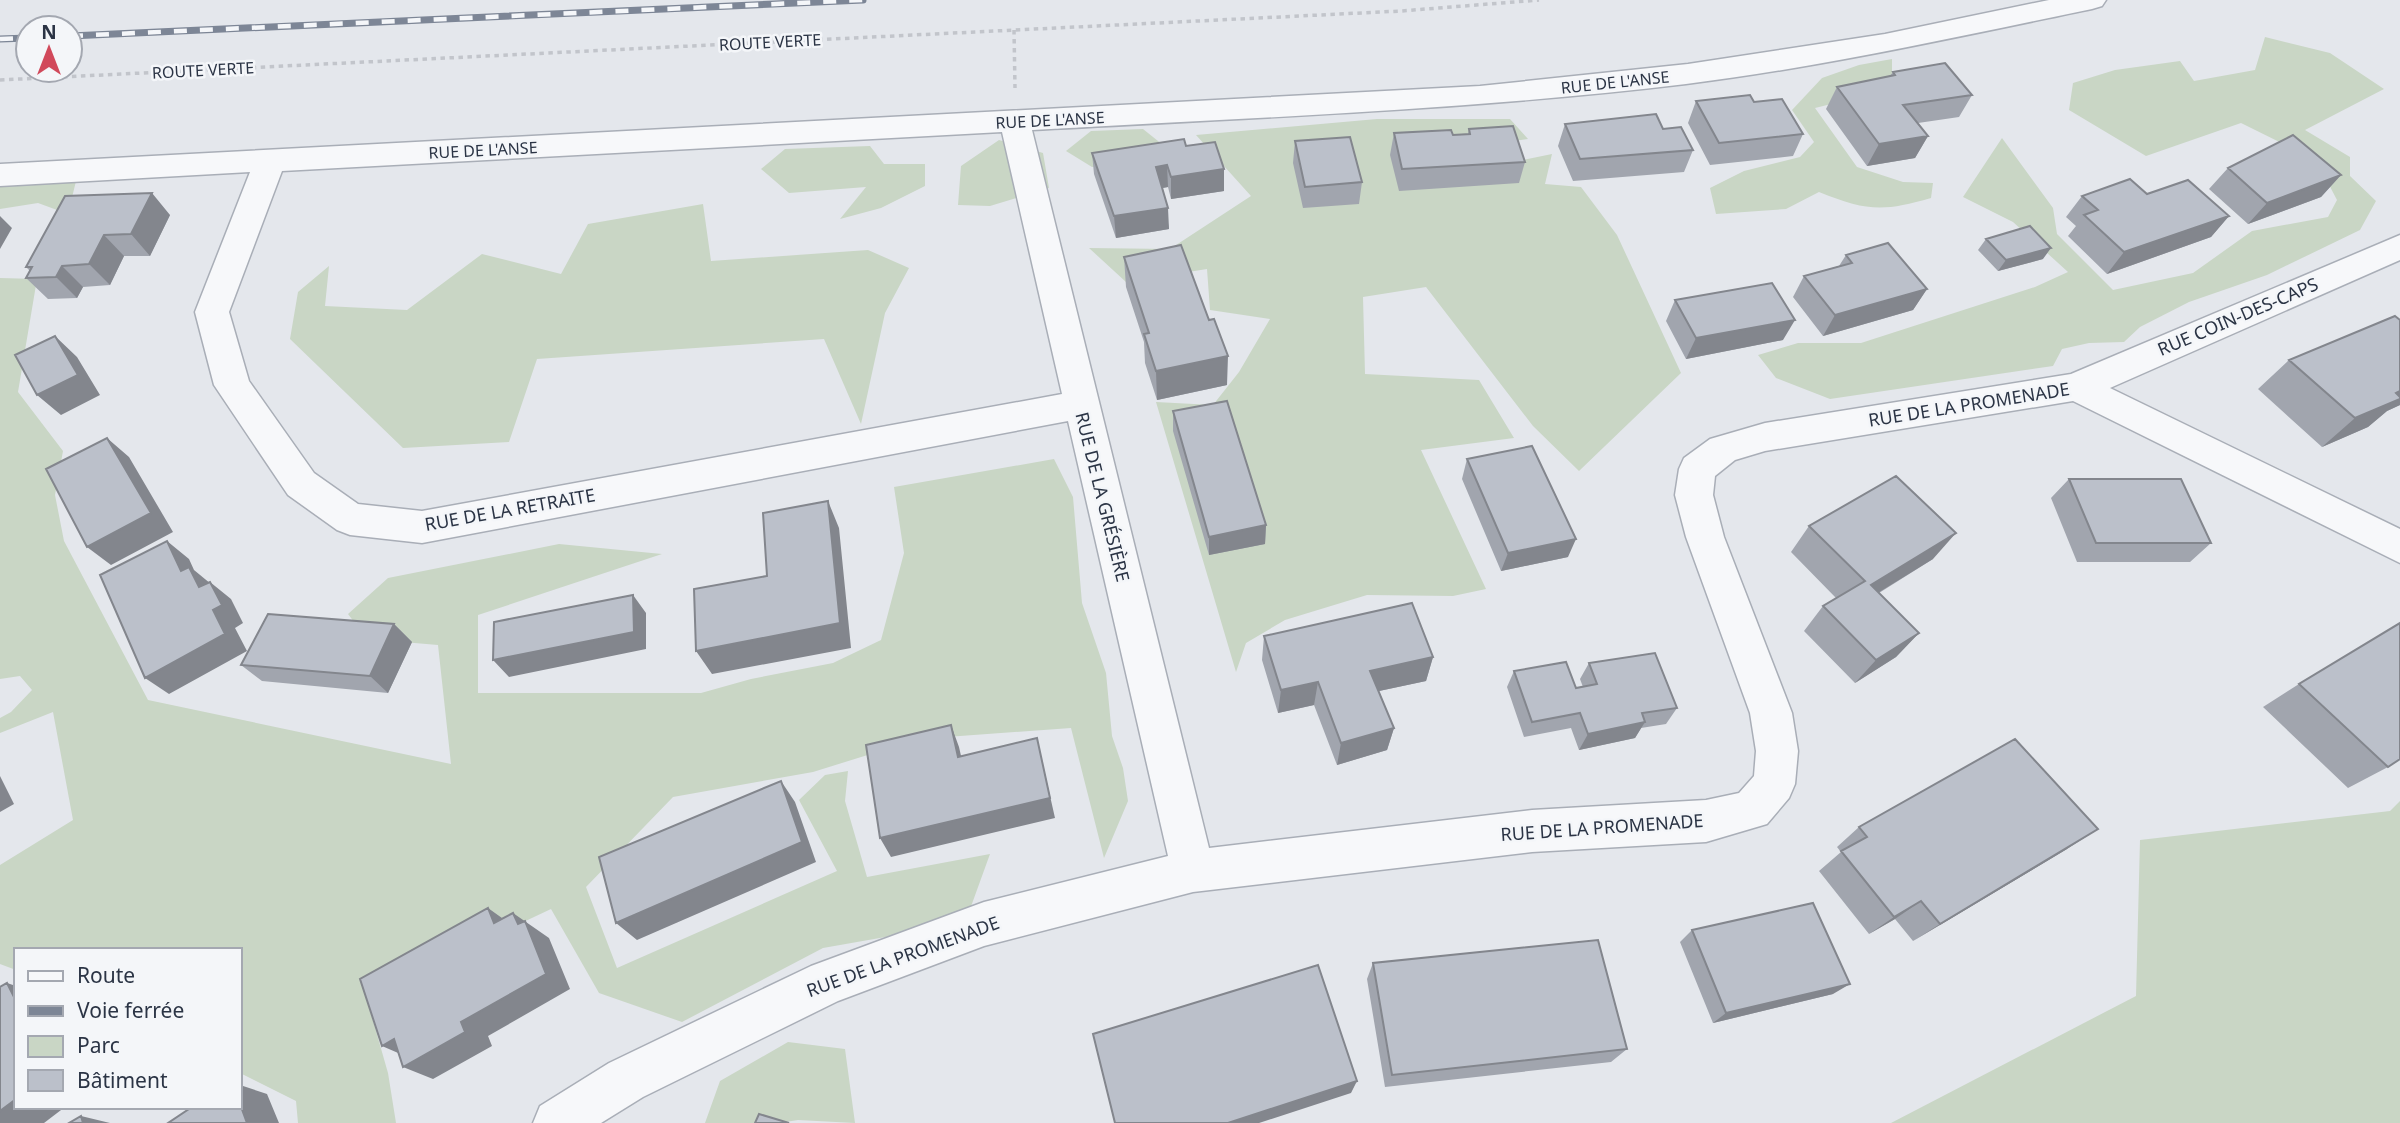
<svg xmlns="http://www.w3.org/2000/svg" width="2400" height="1123" font-family="'Noto Sans',sans-serif">
	<style>
		.green { fill: #c9d6c5 }
		.lines { fill: none; stroke-linecap: round; stroke-linejoin: round }
		.minor-casing { stroke: #a9aeb7; stroke-width: 3 }
		.path { stroke: #c2c5cb; stroke-width: 3.5; stroke-dasharray: 4.5 4.5; stroke-linecap: butt }
		.minor { fill: #f7f8fa; fill-rule: evenodd }
		.rail-casing { stroke: #7d8696; stroke-width: 7 }
		.rail { stroke: #f4f6f9; stroke-width: 4.5; stroke-dasharray: 13; stroke-linecap: butt }
		.wall { fill: #a1a5ae }
		.shaded-wall { fill: #83868d }
		.building { fill: #bbc0ca; stroke: #83868d; stroke-width: 2 }
		.labels { text-anchor: middle; stroke-width: 5; stroke-linejoin: round; paint-order: stroke }
		.far-street-label { font-size: 16px; fill: #2b3445; stroke: #f4f6f9 }
		.street-label { font-size: 18px; fill: #2b3445; stroke: #f4f6f9 }
	</style>
	<rect width="100%" height="100%" fill="#e4e7ec"/>
	<path class="green" d="M2265,37L2330,53L2384,89L2305,130L2350,157V176L2376,201L2360,230L2267,275L2189,302L2140,327L2124,342L2089,343L2062,349L2053,366L1830,399L1776,378L1758,355L1798,343H1861L2035,287L2068,272L2013,222L1963,197L2002,138L2053,208L2057,234L2113,290L2193,273L2252,231L2328,217L2337,200L2316,160L2241,123L2146,156L2069,110L2073,83L2115,70L2180,61L2194,81L2255,70Z
		M1892,59V89L1815,108L1857,167L1903,182L1933,183L1931,198C1883,212 1866,211 1819,192L1786,209L1716,214L1710,188L1744,171L1800,157L1814,142L1792,110L1822,78L1859,65Z
		M1377,119H1510L1528,139L1487,145L1518,161L1552,154L1545,184L1581,187L1617,235L1681,373L1579,471L1533,426L1426,287L1363,297L1365,374L1479,380L1514,438L1421,450L1486,589L1453,596L1367,595L1285,620L1246,643L1236,672L1156,402L1213,405L1239,372L1270,319L1210,310L1207,269L1126,282L1089,248L1170,249L1251,196L1196,135Z
		M1143,129L1163,145L1135,164L1092,167L1066,151L1091,131Z
		M999,140L1043,153L1049,188L990,206L958,205L961,166Z
		M870,146L884,164H925V186L881,208L840,219L866,187L789,193L761,169L785,149Z
		M76,181L68,214L38,203L0,209V184Z
		M703,204L711,261L868,250L909,268L885,313L861,424L824,339L537,359L509,442L403,448L290,339L298,292L329,266L325,306L407,310L482,254L561,274L588,224Z
		M0,278L37,279L18,392L63,451L55,495L64,541L148,700L451,764L438,645L367,639L348,614L388,578L559,544L662,554L478,615V693H701L751,679L833,663L881,640L904,553L894,487L1054,459L1073,497L1082,603L1106,673L1112,736L1123,768L1128,801L1104,858L1071,728L919,739L813,772L673,797L586,887L617,968L837,871L799,800L825,775L848,771L845,801L867,877L990,854L965,923L823,948L682,1022L599,993L551,909L366,996L388,1073L396,1123H298L296,1101L240,1073V950H16V970L0,964V865L73,820L53,712L0,733V718L11,712L32,690L20,676L0,679Z
		M2400,801V1123H1891L2136,996L2140,840L2390,811Z
		M788,1042L845,1049L855,1123L798,1120L779,1123H705L720,1081Z"/>
	<g class="lines">
		<defs>
			<path id="minor" d="M2049,0H2106L2102,6L2092,9C1957,37 1822,67 1686,84C1469,110 1250,118 1032,130L1209,848L1532,810L1706,800L1739,793L1754,776L1756,751L1750,713L1686,537L1675,495L1679,469L1684,458L1710,439L1765,423L2071,374L2400,235V260L2110,388L2400,529V563L2073,401L1765,451L1735,460L1715,476L1713,495L1724,537L1792,713L1798,751L1795,784L1789,798L1767,824L1706,842L1532,852L1193,892L984,946L838,1001L643,1097L601,1123H533L540,1106L609,1063L811,966L984,902L1168,856L1068,421L422,543L350,535L337,530L288,495L214,385L195,312L250,172L0,186V164L1480,86L1688,64L1885,34ZM1002,132L1062,394L422,511L358,504L314,473L249,381L229,312L282,171Z"/>
		</defs>
		<use href="#minor" class="minor-casing"/>
		<path class="path" d="M1014,30L1015,88
			M0,80L1401,11L1539,0"/>
		<use href="#minor" class="minor"/>
		<defs>
			<path id="rail" d="M70,36L863,0
				M0,39L28,38"/>
		</defs>
		<use href="#rail" class="rail-casing"/>
		<use href="#rail" class="rail"/>
	</g>
	<path class="wall" d="M1893,72L1972,95L1959,117L1918,123L1928,136L1915,158L1867,166L1826,109L1837,87L1890,76Z
		M1696,101L1754,102L1803,134L1793,156L1710,165L1688,123Z
		M1565,124L1663,129L1693,150L1684,172L1573,181L1558,146Z
		M1469,129L1525,162L1519,183L1399,191L1390,155L1394,133L1453,135L1468,134Z
		M1295,141L1362,182L1359,204L1303,208L1293,163Z
		M1186,146L1224,191L1171,199L1168,187L1162,188L1169,229L1116,238L1094,174L1092,153Z
		M2228,168L2341,175L2321,197L2248,224L2209,189Z
		M2147,194L2229,216L2211,237L2107,274L2068,236L2076,226L2066,217L2082,196Z
		M65,196L170,215L150,256H124L110,285L83,287L77,298L48,299L26,278L30,271L26,267Z
		M1986,239L2043,259L1998,271L1978,250Z
		M1846,255L1927,289L1913,310L1823,336L1793,297L1804,276L1839,266Z
		M1124,257L1227,385L1157,400L1145,363L1144,342L1126,287Z
		M1675,300L1783,340L1686,359L1666,321Z
		M2400,320V405L2387,411L2368,427L2322,447L2258,389L2289,360Z
		M1173,411L1266,525L1265,544L1209,555L1173,431Z
		M1467,459L1568,557L1501,571L1462,479Z
		M2069,479L2211,543L2190,562H2077L2051,498Z
		M1809,526L1933,559L1879,593L1919,633L1896,657L1855,683L1804,631L1823,606L1836,598L1791,552Z
		M394,624L412,642L388,693L262,681L241,665Z
		M1264,636L1433,657L1426,681L1379,691L1394,728L1387,750L1337,765L1314,705L1278,713L1262,660Z
		M1589,663L1677,708L1666,724L1641,728L1635,738L1579,750L1571,728L1524,737L1507,687L1514,671L1576,688L1583,687L1580,679Z
		M2299,684L2388,767L2348,788L2263,707Z
		M1859,827L2067,849L1913,941L1895,919L1869,934L1819,871L1841,852L1837,847Z
		M1692,930L1833,994L1713,1023L1680,942Z
		M1373,963L1627,1049L1611,1062L1385,1087L1367,979Z"/>
	<path class="shaded-wall" d="M1928,136L1915,158L1867,166L1879,144Z
		M1167,165L1168,187L1157,189L1156,167Z
		M1224,169V191L1171,199V177Z
		M2341,175L2321,197L2248,224L2267,203Z
		M152,193L170,215L150,256L131,234Z
		M1168,208L1169,229L1116,238L1114,216Z
		M0,216L12,228L0,249Z
		M2229,216L2211,237L2107,274L2124,252Z
		M104,235L124,256L110,285L89,264Z
		M2051,248L2043,259L1998,271L2006,260Z
		M62,266L83,287L77,298L56,277Z
		M1927,289L1913,310L1823,336L1835,315Z
		M1795,320L1783,340L1686,359L1696,338Z
		M55,336L77,357L100,395L61,415L37,395Z
		M1228,356L1227,385L1157,400L1156,371Z
		M2400,391V405L2387,411L2368,427L2322,447L2355,418Z
		M107,438L129,457L173,532L111,565L87,547Z
		M828,501L839,528L851,648L712,674L696,651L840,623Z
		M1266,525L1265,544L1209,555V537Z
		M1956,533L1933,559L1850,610L1871,585Z
		M1576,539L1568,557L1501,571L1508,553Z
		M167,541L189,559L194,570L211,584L199,587L181,571Z
		M210,582L231,599L243,623L235,628L247,651L169,694L145,678L213,610Z
		M633,595L646,613V649L509,677L493,660Z
		M394,624L412,642L388,693L370,676Z
		M1919,633L1896,657L1855,683L1876,660Z
		M1433,657L1426,681L1365,694L1370,671Z
		M1318,682L1314,705L1278,713L1281,690Z
		M1645,722L1635,738L1579,750L1588,734Z
		M951,725L959,747L966,778L958,757Z
		M1394,728L1387,750L1337,765L1341,743Z
		M1037,738L1055,818L891,857L880,838Z
		M0,776L14,804L0,812Z
		M781,781L795,802L816,862L637,940L616,923Z
		M2098,829L2067,849L1913,941L1940,924Z
		M1921,901L1895,919L1869,934L1894,917Z
		M488,908L513,926L494,923Z
		M513,913L549,938L570,989L488,1036L492,1046L433,1079L403,1067L461,1022L518,924Z
		M7,983L16,986V1001Z
		M1850,984L1833,994L1713,1023L1726,1013Z
		M394,1039L412,1059L382,1046Z
		M1357,1081L1351,1093L1259,1123H1228Z
		M240,1085L267,1094L279,1123H247L240,1104Z
		M16,1099V1107H65L44,1123H0V1111Z
		M81,1116L110,1123H83Z"/>
	<path class="building" d="M1945,63L1972,95L1903,105L1928,136L1879,144L1837,87L1895,75L1893,72Z
		M1750,95L1754,102L1782,99L1803,134L1719,143L1696,101Z
		M1656,114L1663,129L1681,127L1693,150L1580,159L1565,124Z
		M1513,126L1525,162L1402,169L1394,133L1451,130L1453,135L1470,134L1469,129Z
		M2293,135L2341,175L2267,203L2228,168Z
		M1350,137L1362,182L1305,187L1295,141Z
		M1184,139L1186,146L1215,142L1224,169L1171,177L1167,165L1156,167L1168,208L1114,216L1092,153Z
		M2130,179L2147,194L2188,180L2229,216L2124,252L2084,215L2098,210L2082,196Z
		M152,193L131,234L104,235L89,264L62,266L56,277L26,278L32,267H26L65,196Z
		M2030,226L2051,248L2006,260L1986,239Z
		M1888,243L1927,289L1835,315L1804,276L1852,263L1846,255Z
		M1181,245L1209,320L1214,319L1228,356L1156,371L1144,334L1149,333L1124,257Z
		M1772,283L1795,320L1696,338L1675,300Z
		M2395,316L2400,320V391L2396,393L2400,397V399L2355,418L2289,360Z
		M55,336L78,375L37,395L15,355Z
		M1227,401L1266,525L1209,537L1173,411Z
		M107,438L151,513L87,547L46,469Z
		M1532,446L1576,539L1508,553L1467,459Z
		M1896,476L1956,533L1871,585L1919,633L1876,660L1823,606L1865,581L1809,526Z
		M2069,479H2181L2211,543H2096Z
		M828,501L840,623L696,651L694,589L767,576L763,513Z
		M167,541L181,571L189,567L199,587L210,582L222,605L213,610L225,634L145,678L100,575Z
		M633,595L634,632L493,660L494,622Z
		M1412,603L1433,657L1370,671L1394,728L1341,743L1318,682L1281,690L1264,636Z
		M268,614L394,624L370,676L241,665Z
		M2400,623V759L2388,767L2299,684Z
		M1655,653L1677,708L1642,713L1645,722L1588,734L1580,713L1532,722L1514,671L1566,662L1576,688L1597,684L1589,663Z
		M951,725L958,757L1037,738L1050,798L880,838L866,745Z
		M2015,739L2098,829L1940,924L1921,901L1894,917L1841,851L1867,837L1859,827Z
		M781,781L802,842L616,923L599,857Z
		M1813,903L1850,984L1726,1013L1692,930Z
		M488,908L494,923L513,913L518,924L525,921L546,974L461,1022L465,1032L403,1067L394,1039L382,1046L360,979Z
		M1598,940L1627,1049L1392,1075L1373,963Z
		M1318,965L1357,1081L1228,1123H1115L1093,1034Z
		M7,983L16,1001V1099L0,1111V987Z
		M240,1104L247,1123H168L192,1107H240Z
		M759,1114L789,1123H755Z
		M81,1116L83,1123H69Z"/>
	<g class="labels">
		<g class="far-street-label">
			<text transform="translate(770 42) rotate(-3)" y="6">ROUTE VERTE</text>
			<text transform="translate(203 70) rotate(-3)" y="6">ROUTE VERTE</text>
			<text transform="translate(1615 82) rotate(-6)" y="6">RUE DE L'ANSE</text>
			<text transform="translate(1050 120) rotate(-3)" y="6">RUE DE L'ANSE</text>
			<text transform="translate(483 150) rotate(-3)" y="6">RUE DE L'ANSE</text>
		</g>
		<g class="street-label">
			<text transform="translate(2238 317) rotate(-23)" y="6">RUE COIN-DES-CAPS</text>
			<text transform="translate(1969 405) rotate(-9)" y="6">RUE DE LA PROMENADE</text>
			<text transform="translate(1102 497) rotate(76)" y="6">RUE DE LA GRÉSIÈRE</text>
			<text transform="translate(510 510) rotate(-10)" y="6">RUE DE LA RETRAITE</text>
			<text transform="translate(1602 828) rotate(-4)" y="6">RUE DE LA PROMENADE</text>
			<text transform="translate(903 957) rotate(-20)" y="6">RUE DE LA PROMENADE</text>
		</g>
	</g>
	<rect x="14" y="948" width="228" height="161" fill="#f4f6f9" stroke="#a4a8b1" stroke-width="2"/>
	<rect x="28" y="971" width="35" height="10" fill="#f7f8fa" stroke="#a4a8b1" stroke-width="2"/>
	<text x="77" y="983" font-size="21" fill="#2b3445">Route</text>
	<rect x="28" y="1006" width="35" height="10" fill="#7d8696" stroke="#a4a8b1" stroke-width="2"/>
	<text x="77" y="1018" font-size="21" fill="#2b3445">Voie ferrée</text>
	<rect x="28" y="1036" width="35" height="21" fill="#c9d6c5" stroke="#a4a8b1" stroke-width="2"/>
	<text x="77" y="1053" font-size="21" fill="#2b3445">Parc</text>
	<rect x="28" y="1070" width="35" height="21" fill="#bbc0ca" stroke="#a4a8b1" stroke-width="2"/>
	<text x="77" y="1088" font-size="21" fill="#2b3445">Bâtiment</text>
	<g transform="translate(49 49)"><circle r="33" fill="#f4f6f9" stroke="#a4a8b1" stroke-width="2"/>
	<path d="M0-5L12 26L0 18L-12 26Z" fill="#d1495b"/>
	<text y="-10" font-size="19" font-weight="bold" text-anchor="middle" fill="#2b3445">N</text>
	</g>
</svg>
